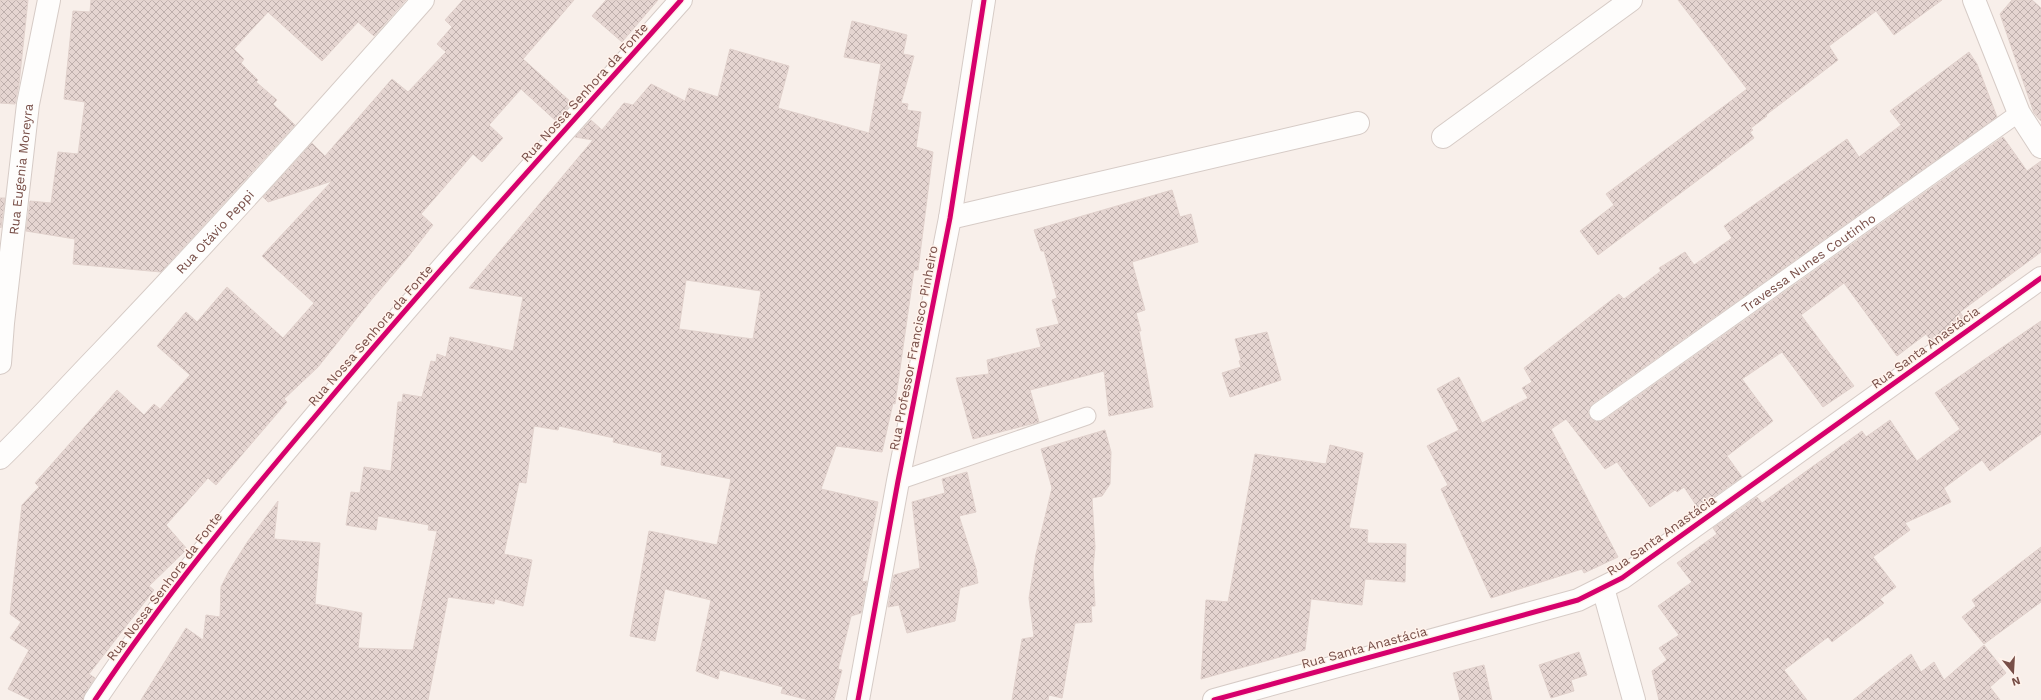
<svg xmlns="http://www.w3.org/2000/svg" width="2041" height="700" font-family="'Work Sans',sans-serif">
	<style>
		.building { fill: url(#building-cross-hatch); stroke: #e1d1cc; fill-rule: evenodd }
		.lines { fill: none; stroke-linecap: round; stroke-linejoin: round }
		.service-casing { stroke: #d6cbc6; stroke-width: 19 }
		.minor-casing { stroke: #d6cbc6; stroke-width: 24 }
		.service { stroke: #fefdfc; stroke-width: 17 }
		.minor { stroke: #fefdfc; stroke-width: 22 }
		.cycleway-casing { stroke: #fff3ec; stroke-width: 8 }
		.cycleway { stroke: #d6006c; stroke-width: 5 }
		.labels { text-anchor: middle; stroke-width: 3; stroke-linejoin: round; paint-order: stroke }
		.street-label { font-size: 13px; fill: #784f48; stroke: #fff3ec }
	</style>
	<defs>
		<pattern id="building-cross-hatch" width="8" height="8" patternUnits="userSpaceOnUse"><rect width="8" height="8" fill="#e5d5d1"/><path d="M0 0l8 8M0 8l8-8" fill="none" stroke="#beafac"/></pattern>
	</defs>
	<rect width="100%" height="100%" fill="#f8efea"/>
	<path class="building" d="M0,0H28L19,84L15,104L0,103Z
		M91,0H406L374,36L358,22L322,61L268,12L234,49L244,59L241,63L258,80L256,82L277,100L273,104L295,125L161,272L73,264L75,239L26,231L30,201L51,203L58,152L78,154L85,102L64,99L73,11L90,12Z
		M463,0H574L523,59L572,103L556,121L521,89L489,125L503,138L482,162L473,154L421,214L433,225L408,257L372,299L318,367L284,399L287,402L216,485L208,478L166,525L187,549L149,586L154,590L89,674L95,678L85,693L83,700H31L8,689L29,650L10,638L21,622L10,614L22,505L39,487L35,483L117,390L144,415L154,404L160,409L190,375L157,346L186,312L197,322L227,287L283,338L314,303L262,256L332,181L268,202L263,197L312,143L325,156L392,79L408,92L446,52L437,44L452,27L445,20Z
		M606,0H658L622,42L592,16Z
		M1678,0H1942L1894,35L1876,11L1829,46L1838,60L1766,115L1767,116L1751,128L1753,130L1750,132L1754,138L1598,255L1580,231L1614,205L1606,194L1747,89Z
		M2012,0H2032L2041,8V121L2034,113L2000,14Z
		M852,21L907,35L903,54L914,56L901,103L908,104L907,110L921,112L916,147L933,152L918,270H914L895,404L893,403L882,452L836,446L821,489L878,502L862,582L867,581L861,613L851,616L838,669L842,670L834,700H809L781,693L783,687L720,670L718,679L696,671L711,600L665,589L655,641L630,636L649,531L717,545L731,479L661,465L662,453L613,442L614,438L559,426L558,430L534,426L526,483L519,482L504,554L532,560L523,606L495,599L494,604L448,597L428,700H141L186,628L203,640L206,615L220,617L221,587L229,571L248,541L278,501L274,539L320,543L315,604L362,613L358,648L413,650L437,531L428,530L429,525L378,516L376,530L346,525L351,492L360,493L364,467L391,471L398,402H402L403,394L422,397L431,361L436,362L437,354L446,357L450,337L513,351L523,297L469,288L593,140L575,137L591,120L602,130L624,103L633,105L651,84L685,101L689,88L718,97L730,49L789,66L778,108L869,133L881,64L844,57ZM686,280L761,291L753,339L679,329Z
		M1969,52L1977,64L1997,117L1592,404L1588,413L1594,421L1604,420L2003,137L2027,171L2041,161V252L1960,312L1964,318L1931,341L1926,334L1897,356L1844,283L1801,315L1854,386L1823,407L1782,352L1742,379L1773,421L1727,456L1742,477L1698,508L1684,487L1677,492L1675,490L1650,507L1617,462L1605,469L1566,419L1551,429L1618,557L1584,573L1582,569L1491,598L1441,489L1448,485L1427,446L1459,430L1437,389L1459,377L1482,423L1528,398L1522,388L1532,382L1524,368L1619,294L1624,299L1661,271L1659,268L1685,252L1694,265L1732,238L1724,226L1847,139L1859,157L1901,125L1890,111Z
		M1172,190L1180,217L1191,214L1198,242L1132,262L1145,310L1136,313L1141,331H1139L1153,407L1109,416L1104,371L1030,390L1039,422L973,439L956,378L989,374L987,360L1041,347L1036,329L1059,324L1052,300L1057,298L1044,251H1041L1034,230Z
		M0,198H5L1,228L0,227Z
		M2041,321V434L1990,471L1982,460L1944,488L1951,502L1905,523L1910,530L1873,557L1896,587L1880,599L1884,603L1832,642L1828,637L1784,670L1807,700H1659L1652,671L1667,660L1659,648L1679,635L1658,606L1692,582L1677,563L1717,534L1713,528L1757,497L1762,503L1862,431L1866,437L1890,420L1917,461L1960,429L1935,393Z
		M1267,332L1281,380L1230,397L1222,373L1241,367L1239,361L1241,360L1235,339Z
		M1105,430L1111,452L1110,484L1102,496L1092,498L1095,547L1093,569L1095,606H1091L1092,622L1075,623L1062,698L1049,695L1048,700H1012L1022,639L1034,637L1029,598L1036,554L1052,488L1041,449Z
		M1330,445L1363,453L1349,528L1368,530L1367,543L1406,544L1405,582L1365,579L1362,605L1311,599L1305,650L1201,679L1206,600L1228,602L1255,454L1326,464Z
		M967,472L976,512L959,516L977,572H976L978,583L960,588L955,621L907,633L899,605L888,607L894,575L920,568L912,502L945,493L942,479Z
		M2041,547V602L1984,644L1962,617L1976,606L1972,600Z
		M1984,645L2006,673L1990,687L2000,700H1853L1911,654L1921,672L1934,662L1944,680Z
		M1579,652L1587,675L1571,680L1574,691L1551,698L1539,665Z
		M1484,665L1492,700H1460L1453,673Z"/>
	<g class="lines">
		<defs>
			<g id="service">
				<path id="s1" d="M1598,412L2019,113"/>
				<path d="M898,481L1087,416"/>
			</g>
			<g id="minor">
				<path d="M1974,0L2019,113L2041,147"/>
				<path d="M1443,137L1631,0"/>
				<path d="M950,218L1358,123"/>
				<path id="s2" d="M0,363L3,323L28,104L49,0"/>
				<path id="s3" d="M0,458C35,424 68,387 102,352C212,237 318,119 423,0"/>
				<path d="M1603,588L1634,700"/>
				<path d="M95,700C163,598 238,507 317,414C435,273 559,137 681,0"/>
				<path d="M858,700L898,481L950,218L984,0"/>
				<path d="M1214,700L1578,600L1622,578L2041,278"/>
			</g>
		</defs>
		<use href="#service" class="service-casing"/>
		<use href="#minor" class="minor-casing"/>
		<use href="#service" class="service"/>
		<use href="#minor" class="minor"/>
		<defs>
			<path id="cycleway" d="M95,700C163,598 238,507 317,414C435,273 559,137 681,0
				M858,700L898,481L950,218L984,0
				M1214,700L1578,600L1622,578L2041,278"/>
		</defs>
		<use href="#cycleway" class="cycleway-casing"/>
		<use href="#cycleway" class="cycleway"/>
	</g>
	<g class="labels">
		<g class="street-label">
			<text transform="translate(584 92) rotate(-48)" y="5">Rua Nossa Senhora da Fonte</text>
			<text dy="5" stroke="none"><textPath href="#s2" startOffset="195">Rua Eugenia Moreyra</textPath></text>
			<text dy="5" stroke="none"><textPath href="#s3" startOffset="312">Rua Otávio Peppi</textPath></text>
			<text dy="5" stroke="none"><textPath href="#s1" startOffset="258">Travessa Nunes Coutinho</textPath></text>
			<text transform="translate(370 335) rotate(-49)" y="5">Rua Nossa Senhora da Fonte</text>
			<text transform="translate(1925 347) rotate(-36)" y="5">Rua Santa Anastácia</text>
			<text transform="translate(913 348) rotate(-79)" y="5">Rua Professor Francisco Pinheiro</text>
			<text transform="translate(1661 535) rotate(-35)" y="5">Rua Santa Anastácia</text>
			<text transform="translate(164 586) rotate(-53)" y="5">Rua Nossa Senhora da Fonte</text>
			<text transform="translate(1364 647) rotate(-15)" y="5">Rua Santa Anastácia</text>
		</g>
	</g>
	<g transform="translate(2013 672) rotate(162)" stroke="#fff3ec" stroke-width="3" paint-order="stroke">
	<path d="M0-3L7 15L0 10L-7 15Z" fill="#784f48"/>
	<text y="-6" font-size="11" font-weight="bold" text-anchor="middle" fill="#784f48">N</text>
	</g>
</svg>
